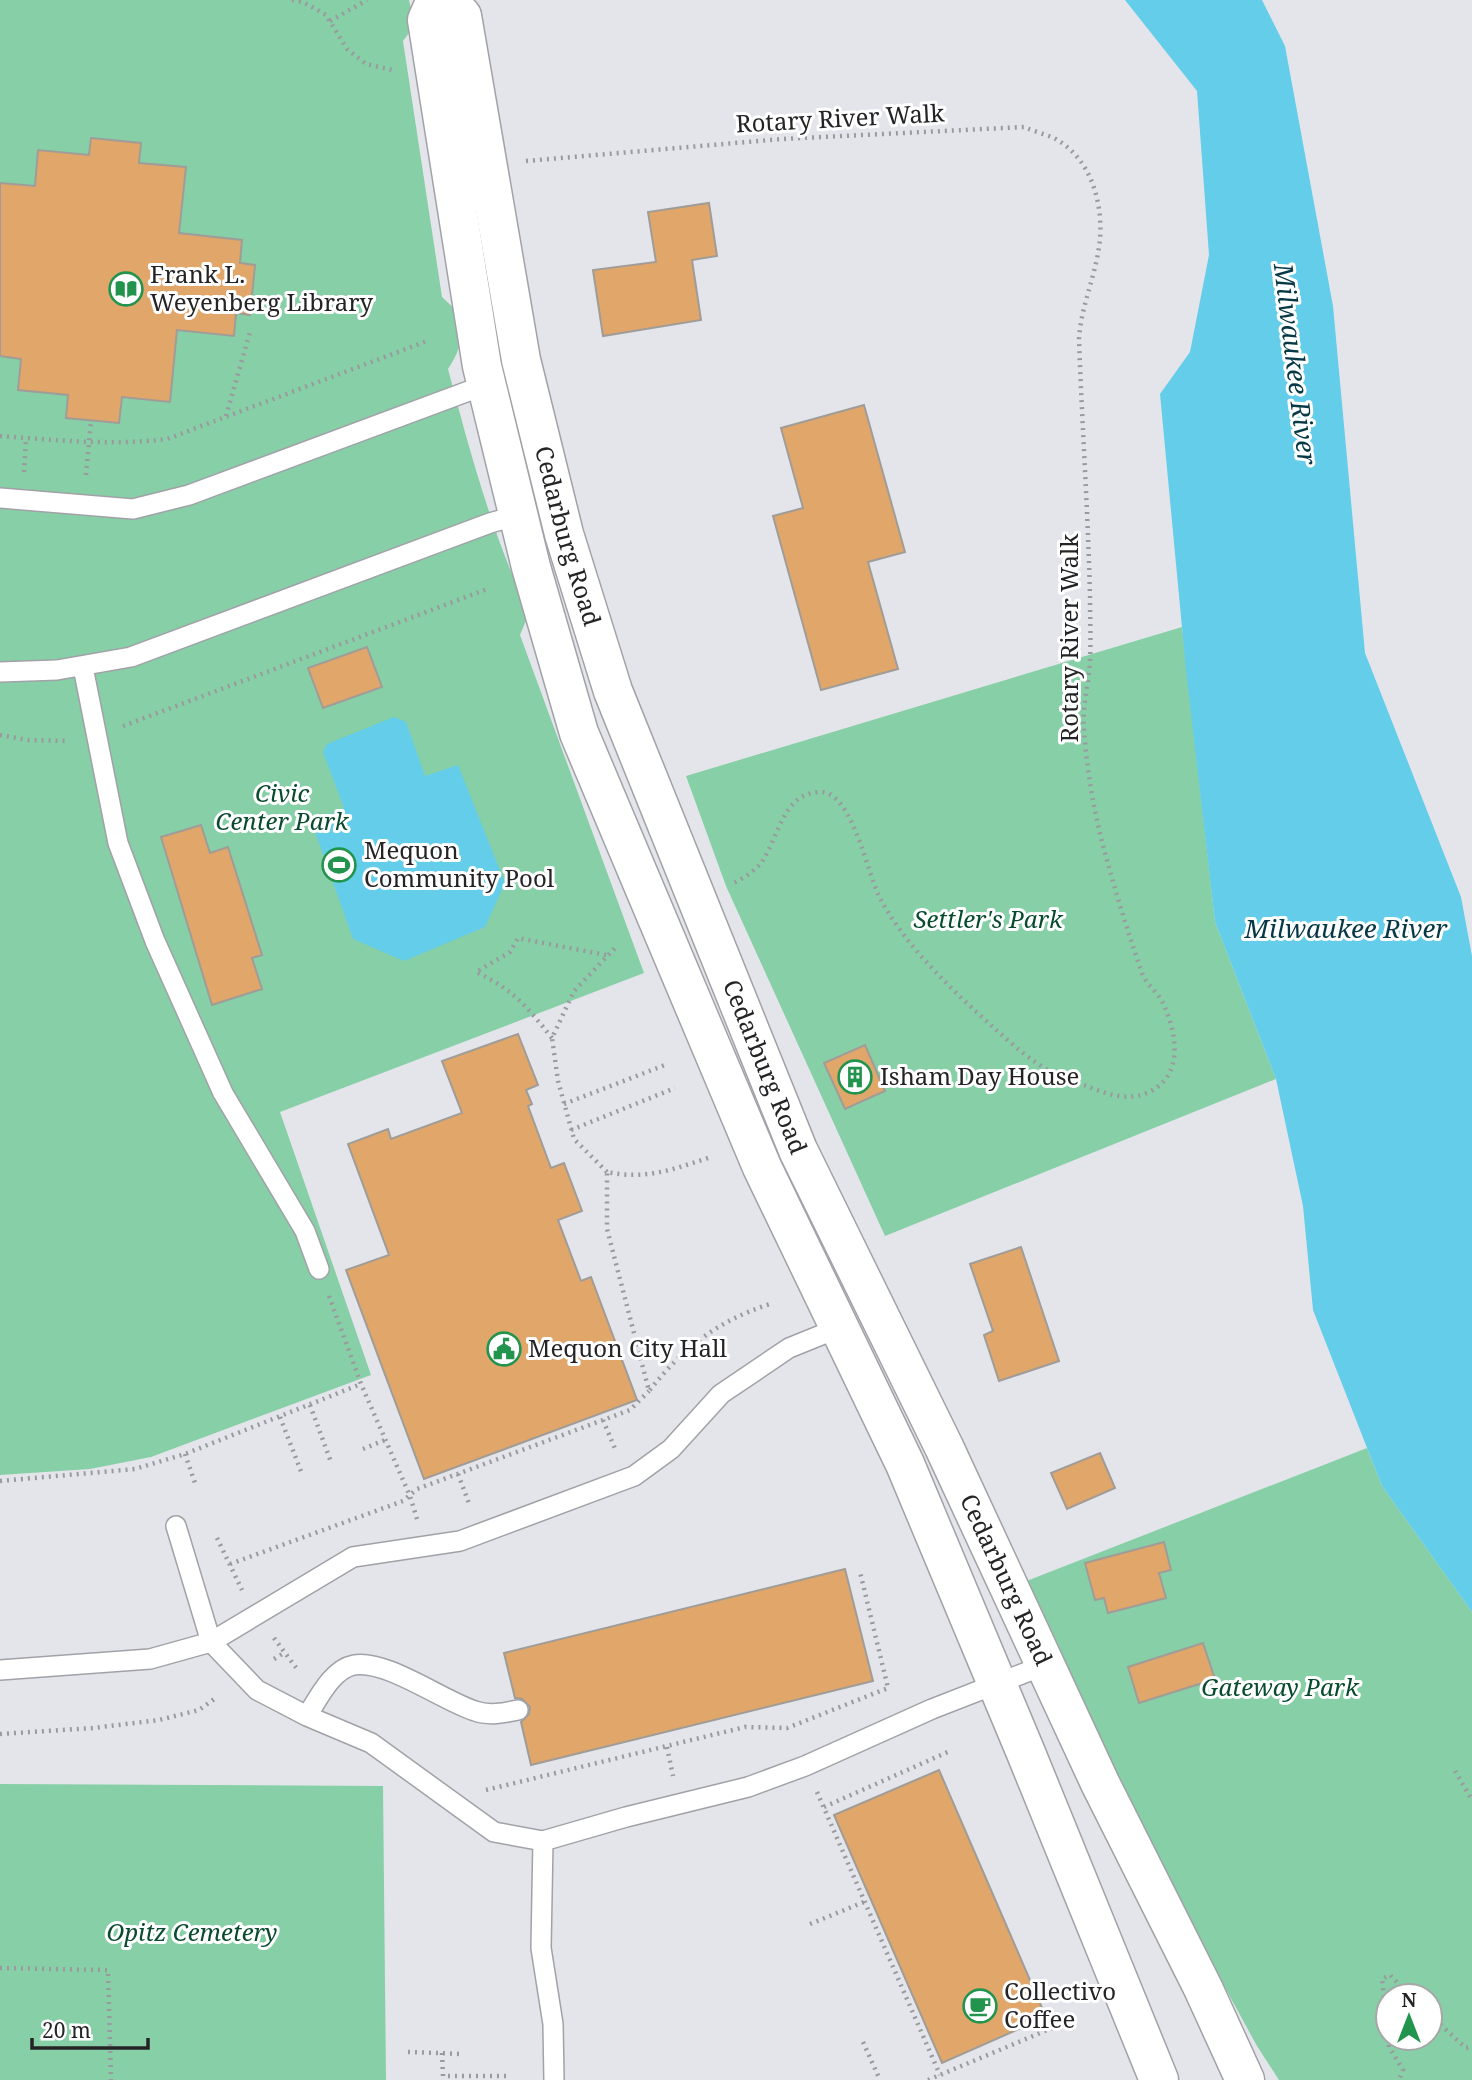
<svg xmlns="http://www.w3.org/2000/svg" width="1472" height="2080" font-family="'Noto Serif',serif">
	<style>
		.green { fill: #87cfa6; fill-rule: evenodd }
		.water { fill: #64cde9 }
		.building { fill: #e1a66a; stroke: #a09c97; stroke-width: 2 }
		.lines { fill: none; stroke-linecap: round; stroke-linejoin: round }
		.service-casing { stroke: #a1a2a8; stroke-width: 22 }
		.secondary-casing { stroke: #a1a2a8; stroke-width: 41 }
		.path { stroke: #999a9f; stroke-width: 4.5; stroke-dasharray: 2 5; stroke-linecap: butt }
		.service { stroke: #fff; stroke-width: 19 }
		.secondary { stroke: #fff; stroke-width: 38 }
		.labels { text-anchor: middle; stroke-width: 6; stroke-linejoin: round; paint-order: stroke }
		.street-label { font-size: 24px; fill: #242426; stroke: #fff }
		.poi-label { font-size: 24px; fill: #242426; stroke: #fff; text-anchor: start }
		.park-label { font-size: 24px; font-style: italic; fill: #084b2e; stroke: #fff }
		.water-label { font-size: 26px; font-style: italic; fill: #063945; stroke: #fff }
	</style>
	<rect width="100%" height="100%" fill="#e3e5eb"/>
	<path class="green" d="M0,0H409L415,25L403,41L442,297L460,314C462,338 462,348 448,369C470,452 492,534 529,613L520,635L644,973L280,1112L371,1375L151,1457L90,1469L0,1475Z
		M1182,627L1215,922L1276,1079L885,1236L726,886L686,776Z
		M1367,1448L1382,1486L1472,1612V2080H1279L1257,2046L1100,1759L1024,1582ZM1388,1996H1430V2038H1388Z
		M0,1784L383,1786L386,2080H0Z"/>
	<path class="water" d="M1125,0H1262L1285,46L1333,306L1365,653L1461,897L1472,956V1612L1382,1486L1313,1310L1303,1206L1276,1079L1215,922L1186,670L1160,394L1190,352L1209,255L1197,91Z
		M394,717L406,722L425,776L458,765L505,883L485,927L404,961L353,939L312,823L344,808L323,752L327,744Z"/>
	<path class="building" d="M91,138L141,143L139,163L186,167L179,233L242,240L240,263L255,265L250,315L236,313L234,336L177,330L170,402L122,397L119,423L66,418L68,395L18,390L21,359L0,356V183L35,186L38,150L89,155Z
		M709,203L717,256L692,260L701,320L603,336L593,270L656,262L648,212Z
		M864,405L905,552L868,562L898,669L821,690L773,516L803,508L781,428Z
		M367,647L382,687L323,708L308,668Z
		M201,825L210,853L228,847L262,955L252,958L262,989L212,1005L161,837Z
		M518,1034L538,1085L526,1090L532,1104L528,1106L551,1168L564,1163L582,1211L558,1220L581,1281L591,1277L637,1400L424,1479L346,1270L389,1255L348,1144L388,1129L391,1139L462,1113L442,1061Z
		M865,1045L885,1091L845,1109L824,1063Z
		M1021,1247L1059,1361L999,1381L984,1335L993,1331L970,1264Z
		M1100,1453L1115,1488L1067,1509L1051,1473Z
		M1164,1542L1171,1570L1159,1573L1166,1598L1108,1613L1104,1598L1095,1600L1085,1563Z
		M845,1569L873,1681L531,1765L521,1722L529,1714L530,1707L522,1699L515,1698L504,1653Z
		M1203,1643L1215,1679L1139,1703L1128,1667Z
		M939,1770L1046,2017L942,2063L834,1815Z"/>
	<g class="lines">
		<defs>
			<path id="service" d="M0,498L133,509L189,495L493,382
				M83,667L118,843L155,941L223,1093L305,1231L319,1269
				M0,672L57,670L131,657L490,523L525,513
				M176,1526L211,1642L257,1690L307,1716L371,1743L494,1832L543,1841L541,1948L553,2024L554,2080
				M0,1670L150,1659L211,1642L353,1557L460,1541L634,1476L671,1449L721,1394L789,1348L846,1325
				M307,1716C318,1699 332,1669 354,1665C386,1659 443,1701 475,1711C489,1716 504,1713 518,1710
				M543,1841L626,1817L748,1787L805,1766L932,1709L1045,1665"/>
			<g id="secondary">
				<path d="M436,0L427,20L482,366L531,567L579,733L762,1167L905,1464L1026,1753L1159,2080"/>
				<path id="s1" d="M447,0L462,16L521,360L564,534L613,691L798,1150L944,1447L1100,1783L1203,1988L1245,2080"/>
			</g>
		</defs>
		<use href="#service" class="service-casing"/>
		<use href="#secondary" class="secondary-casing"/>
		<path class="path" d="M292,0L303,2L326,15L347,49L366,64L392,70
			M330,21L367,0
			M526,161L782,139L1024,127C1033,131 1044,134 1054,138C1090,157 1103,201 1100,239C1097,273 1081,305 1079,339C1082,425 1088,511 1090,597C1090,618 1091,639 1090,660C1089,683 1082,707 1084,729C1087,771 1094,813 1105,853C1116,893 1128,933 1142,973C1146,984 1156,991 1162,1001C1178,1034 1186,1081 1141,1095C1123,1100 1103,1093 1087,1086C1074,1081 1060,1077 1048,1070C1028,1059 1010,1042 993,1027C954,992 903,944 879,896C867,872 852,791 820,792C782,793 779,838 761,863C754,871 743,879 733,883
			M226,416L250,332
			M0,436C56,440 111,446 167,439L427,341
			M24,472L26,438
			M86,475L91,421
			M123,726L490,588
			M0,735L28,740L69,741
			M552,1038C527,1007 513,989 476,972L510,952L518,938L606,955
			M564,1104L665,1065
			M571,1130L675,1088
			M708,1158C671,1170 645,1180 607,1172V1229L649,1391C683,1348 717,1321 770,1304
			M607,1172L574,1139L558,1081L552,1038L574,991L615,948
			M329,1296L361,1384L410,1496L417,1519
			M310,1405L331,1462
			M280,1417L302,1474
			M603,1420L616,1451
			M363,1449L385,1440
			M185,1454L196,1486
			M458,1474L470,1506
			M0,1481L135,1469L185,1454L361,1384
			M217,1538L242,1590
			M230,1564L403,1501L417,1489L630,1410L649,1391
			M274,1638L297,1669
			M274,1659L284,1653
			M0,1734L93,1728L159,1720L199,1710L217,1697
			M667,1747L673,1776
			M1455,1771L1472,1800
			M486,1790L745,1727L787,1728L888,1688L860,1572
			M817,1792L940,2075
			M824,1807L950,1751
			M810,1924L864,1902
			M0,1968L108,1970L111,2080
			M1430,2015L1466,2048L1472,2047
			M1388,2032L1382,1979L1390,1975L1410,1996
			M1388,2038L1389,2047L1403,2070L1399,2080
			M863,2042L880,2080
			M408,2052L462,2054
			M442,2053L443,2076H507V2080
			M928,2080L1064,2023"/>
		<use href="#service" class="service"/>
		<use href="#secondary" class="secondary"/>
	</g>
	<defs>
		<symbol id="library-ring" viewBox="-11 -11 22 22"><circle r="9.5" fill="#fff" stroke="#22944e" stroke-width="1.5"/><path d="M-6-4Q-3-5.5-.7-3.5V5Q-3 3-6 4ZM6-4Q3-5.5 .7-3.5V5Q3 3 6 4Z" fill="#22944e"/></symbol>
		<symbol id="stadium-ring" viewBox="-11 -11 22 22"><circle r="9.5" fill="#fff" stroke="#22944e" stroke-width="1.5"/><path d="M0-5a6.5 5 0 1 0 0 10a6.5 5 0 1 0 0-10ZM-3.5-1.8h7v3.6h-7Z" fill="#22944e"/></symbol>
		<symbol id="building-ring" viewBox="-11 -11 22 22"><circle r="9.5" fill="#fff" stroke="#22944e" stroke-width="1.5"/><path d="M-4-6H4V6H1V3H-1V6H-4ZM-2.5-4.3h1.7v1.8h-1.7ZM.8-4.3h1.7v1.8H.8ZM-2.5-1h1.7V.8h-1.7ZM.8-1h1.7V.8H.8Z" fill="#22944e"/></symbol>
		<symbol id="civic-ring" viewBox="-11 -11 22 22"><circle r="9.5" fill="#fff" stroke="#22944e" stroke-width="1.5"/><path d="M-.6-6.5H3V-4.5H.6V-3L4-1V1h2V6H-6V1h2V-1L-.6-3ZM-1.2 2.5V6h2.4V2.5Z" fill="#22944e"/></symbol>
		<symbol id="cafe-ring" viewBox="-11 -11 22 22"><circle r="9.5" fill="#fff" stroke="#22944e" stroke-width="1.5"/><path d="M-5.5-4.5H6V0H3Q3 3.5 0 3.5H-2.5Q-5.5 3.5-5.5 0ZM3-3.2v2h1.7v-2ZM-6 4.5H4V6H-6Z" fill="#22944e"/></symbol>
	</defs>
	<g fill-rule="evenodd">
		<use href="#library-ring" x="107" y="270" width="38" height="38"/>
		<use href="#stadium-ring" x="320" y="846" width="38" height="38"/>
		<use href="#building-ring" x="836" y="1058" width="38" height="38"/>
		<use href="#civic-ring" x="485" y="1330" width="38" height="38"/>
		<use href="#cafe-ring" x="961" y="1987" width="38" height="38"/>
	</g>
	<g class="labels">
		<g class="street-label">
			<text transform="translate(840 119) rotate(-3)" y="8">Rotary River Walk</text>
			<text dy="8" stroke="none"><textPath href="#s1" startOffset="553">Cedarburg Road</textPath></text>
			<text transform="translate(1070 638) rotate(-90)" y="8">Rotary River Walk</text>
			<text dy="8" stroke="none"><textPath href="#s1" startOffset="1120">Cedarburg Road</textPath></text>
			<text dy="8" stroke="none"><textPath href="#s1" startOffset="1687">Cedarburg Road</textPath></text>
		</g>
		<g class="poi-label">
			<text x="150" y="283">Frank L.<tspan x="150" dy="28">Weyenberg Library</tspan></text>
			<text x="364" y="859">Mequon<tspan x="364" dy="28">Community Pool</tspan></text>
			<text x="880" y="1085">Isham Day House</text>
			<text x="528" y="1357">Mequon City Hall</text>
			<text x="1004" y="2000">Collectivo<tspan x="1004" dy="28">Coffee</tspan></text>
		</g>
		<g class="park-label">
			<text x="282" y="802">Civic<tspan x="282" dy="28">Center Park</tspan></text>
			<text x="988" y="928">Settler's Park</text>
			<text x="1280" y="1696">Gateway Park</text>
			<text x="192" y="1941">Opitz Cemetery</text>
		</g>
		<g class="water-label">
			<text transform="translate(1295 364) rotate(83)" y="9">Milwaukee River</text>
			<text x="1346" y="938">Milwaukee River</text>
		</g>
	</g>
	<g transform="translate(1409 2017)"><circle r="33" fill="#ffffff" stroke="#a7a7a8" stroke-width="2"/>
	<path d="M0-5L12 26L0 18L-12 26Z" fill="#22944e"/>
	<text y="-10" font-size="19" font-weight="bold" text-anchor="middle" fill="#242426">N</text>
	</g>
	<path d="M32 2038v10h116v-10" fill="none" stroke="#242426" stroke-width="3.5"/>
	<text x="42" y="2038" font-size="21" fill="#242426" stroke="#ffffff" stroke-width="5" paint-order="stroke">20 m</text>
</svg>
